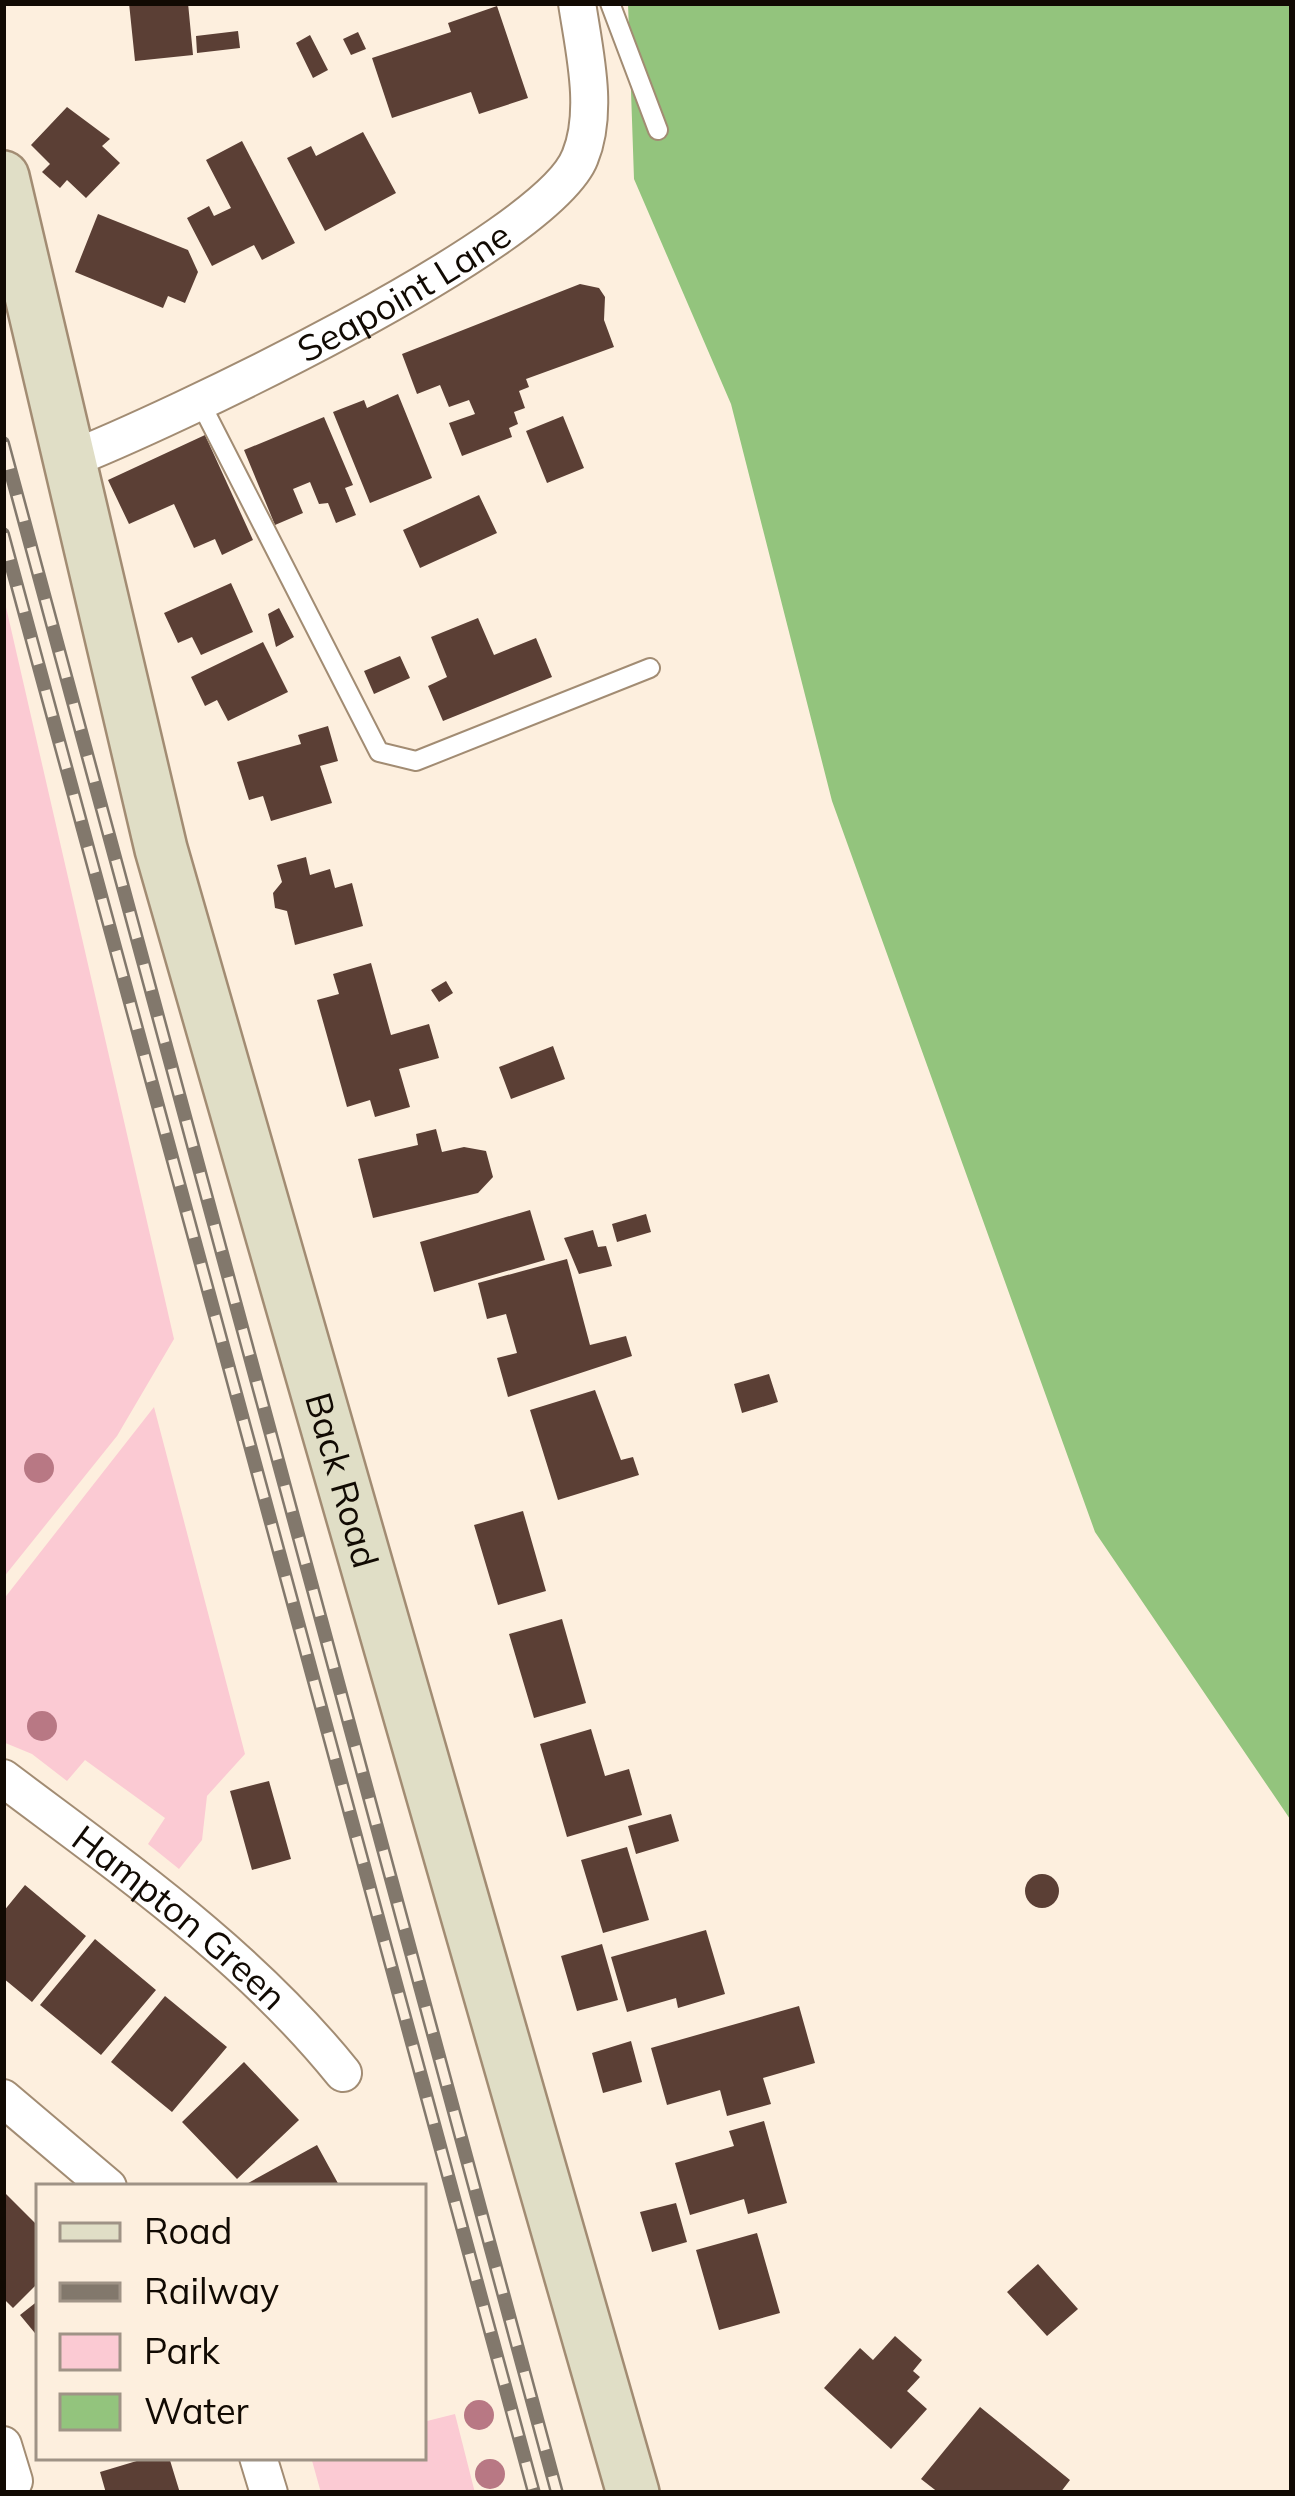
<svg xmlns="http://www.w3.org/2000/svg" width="1295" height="2496" font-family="Mulish,sans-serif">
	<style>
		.green { fill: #fbcad3 }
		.water { fill: #93c47d }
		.building { fill: #5b3f35 }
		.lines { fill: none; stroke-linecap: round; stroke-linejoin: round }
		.lane-casing { stroke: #a28c73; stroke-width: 22 }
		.street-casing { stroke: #a28c73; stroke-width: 40 }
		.secondary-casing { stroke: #a28c73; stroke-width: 56 }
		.lane { stroke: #fff; stroke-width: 18 }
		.street { stroke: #fff; stroke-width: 36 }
		.secondary { stroke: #e0dec6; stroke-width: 51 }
		.rail-casing { stroke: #82786c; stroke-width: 14 }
		.rail { stroke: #fdefde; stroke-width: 9; stroke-dasharray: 27; stroke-linecap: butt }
		.tree { fill: #b87884 }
		.labels { text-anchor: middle; stroke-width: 12; stroke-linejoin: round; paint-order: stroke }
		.street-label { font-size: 36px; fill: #110a03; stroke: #fdefde }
	</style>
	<rect width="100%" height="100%" fill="#fdefde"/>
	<path class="green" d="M3,594L174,1339L117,1436L3,1578Z
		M154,1407L245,1754L207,1796L202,1840L179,1869L148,1844L165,1818L85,1760L67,1781L32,1754L3,1742V1600Z
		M455,2414L475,2493H321L311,2457H423V2422Z"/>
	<path class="water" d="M628,3H1292V1822L1095,1532L832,801L731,404L634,179Z"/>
	<path class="building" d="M129,3H188L193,55L135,61Z
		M497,6L528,98L479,114L471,92L392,118L372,58L451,32L448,23Z
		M238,31L240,48L197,53L196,36Z
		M358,32L366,49L351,55L343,39Z
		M310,35L328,70L313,78L296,43Z
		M67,107L110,139L102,146L120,163L86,198L67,180L60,188L42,172L50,164L31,145Z
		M363,132L396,193L325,231L287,158L311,146L316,156Z
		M242,141L295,243L262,260L254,245L212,266L187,218L209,206L214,216L231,208L206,160Z
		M98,214L188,250L198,272L185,303L168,296L163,308L75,272Z
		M580,284L599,288L605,297L604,320L614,347L526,379L529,387L519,391L525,408L514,412L518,424L509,428L512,437L462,456L449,423L475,414L469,400L449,407L440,385L417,394L402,354Z
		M398,394L432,478L370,503L333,412L364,400L367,408Z
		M563,416L584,468L547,483L526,431Z
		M324,417L353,485L345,488L356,515L336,523L328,503L319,504L310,482L293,489L303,513L275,525L244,450Z
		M205,435L253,540L222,555L215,539L194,548L174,504L129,524L108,480Z
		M479,495L497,533L420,568L403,530Z
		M231,583L253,632L201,655L192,637L178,643L164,613Z
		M279,608L294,637L276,647L268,614Z
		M478,618L494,655L536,638L552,677L443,721L428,686L447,677L431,637Z
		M263,642L288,692L228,721L217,700L205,706L191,677Z
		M400,656L410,678L374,694L364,671Z
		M328,726L338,761L320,766L332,803L271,821L263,796L249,800L237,762L301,744L298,735Z
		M306,857L310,875L330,869L335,888L352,883L363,926L295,945L287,911L275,908L273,893L282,882L277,865Z
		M371,963L391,1035L429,1024L439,1058L399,1069L410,1107L375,1117L370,1100L347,1107L317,1000L339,994L333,974Z
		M446,981L453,993L439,1002L431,990Z
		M553,1046L565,1079L511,1099L499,1067Z
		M436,1129L442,1152L464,1147L486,1151L493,1177L478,1193L373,1218L358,1159L418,1145L416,1134Z
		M530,1210L545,1260L434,1292L420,1242Z
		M646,1214L651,1232L617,1242L612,1224Z
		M593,1230L598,1247L606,1246L612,1266L579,1274L564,1238Z
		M567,1259L590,1345L626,1336L632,1356L508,1397L497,1358L517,1353L506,1314L487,1319L478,1283Z
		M769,1374L778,1402L742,1413L734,1384Z
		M595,1390L621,1460L633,1457L639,1475L558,1500L530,1410Z
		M523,1511L546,1591L498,1605L474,1525Z
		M562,1619L586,1703L534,1718L509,1634Z
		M591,1729L605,1776L629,1769L642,1815L567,1837L540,1744Z
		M269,1781L291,1859L252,1870L230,1791Z
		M671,1814L679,1841L636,1854L628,1826Z
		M627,1847L649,1920L603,1933L581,1860Z
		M1025 1891a17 17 0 1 1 34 0a17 17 0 1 1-34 0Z
		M25,1885L86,1936L32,2002L3,1978V1912Z
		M706,1930L725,1994L678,2008L676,1998L627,2012L611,1957Z
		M95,1939L156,1990L101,2055L40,2005Z
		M602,1944L618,2000L577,2011L561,1956Z
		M165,1996L227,2047L172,2112L111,2062Z
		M799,2006L815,2063L763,2078L771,2104L727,2116L720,2090L667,2105L651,2048Z
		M631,2041L642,2082L603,2093L592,2053Z
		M244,2062L299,2120L237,2179L182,2122Z
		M764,2121L787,2203L748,2214L744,2199L690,2215L675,2163L734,2146L729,2131Z
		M317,2145L340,2187H241Z
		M3,2191L39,2227V2282L13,2308L3,2298Z
		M676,2203L687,2242L652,2252L640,2212Z
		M757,2233L780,2313L719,2330L696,2250Z
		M1038,2264L1078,2309L1047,2336L1007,2292Z
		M39,2300V2338L20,2315Z
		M895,2336L922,2360L913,2371L920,2377L907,2391L927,2409L891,2449L824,2388L860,2348L873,2360Z
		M980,2407L1070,2480L1060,2493H939L921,2479Z
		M150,2457H169L180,2493H106L100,2472Z"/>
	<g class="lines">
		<defs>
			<path id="lane" d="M610,3L658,130
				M199,400L379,752L416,761L650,668"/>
			<g id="street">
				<path id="s1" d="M66,461C162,424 547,243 580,157C599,111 584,50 577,3"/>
				<path id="s2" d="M3,1778C124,1869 247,1954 343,2073"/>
				<path d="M3,2098L108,2187"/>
				<path d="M3,2445L14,2481"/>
				<path d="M258,2457L269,2493"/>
			</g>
			<g id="secondary">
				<path id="s3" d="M3,177L161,849L633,2493"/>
			</g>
		</defs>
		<use href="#lane" class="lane-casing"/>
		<use href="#street" class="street-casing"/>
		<use href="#secondary" class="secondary-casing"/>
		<use href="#lane" class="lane"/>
		<use href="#street" class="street"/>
		<use href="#secondary" class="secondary"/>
		<defs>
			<path id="rail" d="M3,443L557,2493
				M3,534L534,2493"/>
		</defs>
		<use href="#rail" class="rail-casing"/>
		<use href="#rail" class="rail"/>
	</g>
	<g class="tree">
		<circle cx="39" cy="1468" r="15"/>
		<circle cx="42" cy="1726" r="15"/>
		<circle cx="479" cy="2415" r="15"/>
		<circle cx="490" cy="2474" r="15"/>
	</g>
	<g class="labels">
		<g class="street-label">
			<text dy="13" stroke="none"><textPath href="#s1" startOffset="378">Seapoint Lane</textPath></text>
			<text dy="13" stroke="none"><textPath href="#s3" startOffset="1347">Back Road</textPath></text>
			<text dy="13" stroke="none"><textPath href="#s2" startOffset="225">Hampton Green</textPath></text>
		</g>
	</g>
	<rect width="1295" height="2496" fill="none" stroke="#110a03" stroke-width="12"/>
	<rect x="36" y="2184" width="390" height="276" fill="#fdefde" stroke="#9f9386" stroke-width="3"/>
	<rect x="60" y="2223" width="60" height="18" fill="#e0dec6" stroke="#9f9386" stroke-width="3"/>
	<text x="144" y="2244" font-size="36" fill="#110a03">Road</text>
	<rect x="60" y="2283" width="60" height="18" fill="#82786c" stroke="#9f9386" stroke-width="3"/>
	<text x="144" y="2304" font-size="36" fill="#110a03">Railway</text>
	<rect x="60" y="2334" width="60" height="36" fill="#fbcad3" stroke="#9f9386" stroke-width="3"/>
	<text x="144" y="2364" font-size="36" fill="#110a03">Park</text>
	<rect x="60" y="2394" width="60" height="36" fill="#93c47d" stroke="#9f9386" stroke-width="3"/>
	<text x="144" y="2424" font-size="36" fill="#110a03">Water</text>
</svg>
